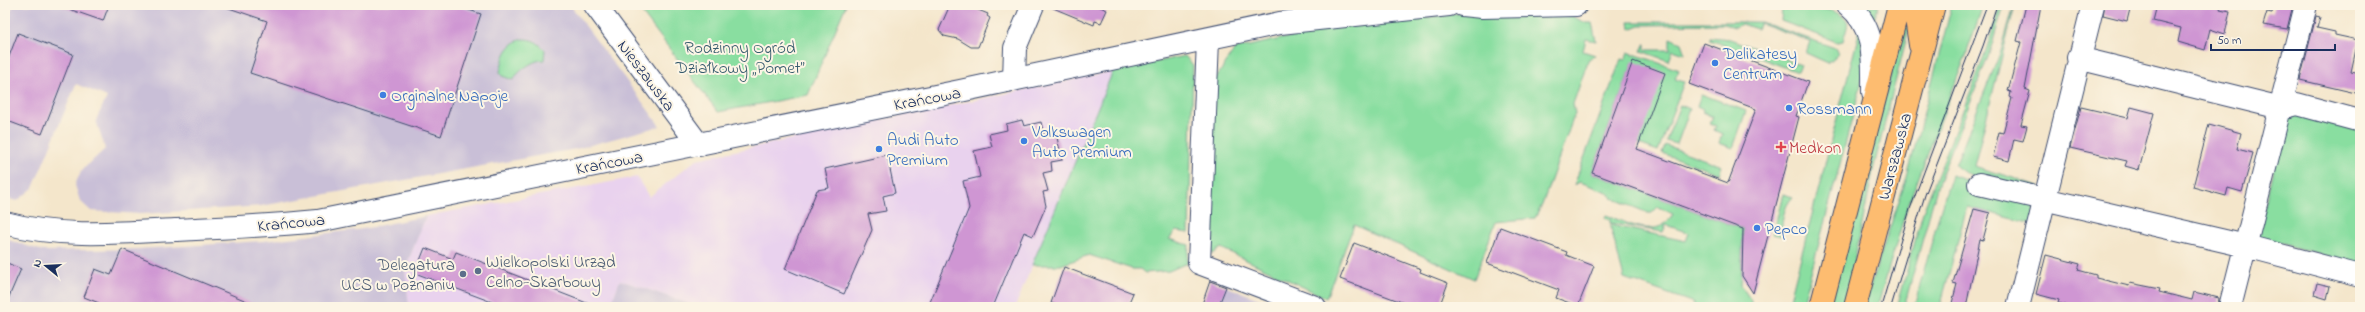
<svg xmlns="http://www.w3.org/2000/svg" width="2365" height="312" font-family="'Indie Flower',sans-serif">
	<style>
		.built { fill: #e9d2ee }
		.industrial { fill: #c9bfd7 }
		.green { fill: #89dea0; stroke: #52867f }
		.building { fill: #cf96d3 }
		.lines { fill: none; stroke-linecap: round; stroke-linejoin: round }
		.minor-casing { stroke: #3c4a6e; stroke-width: 24 }
		.major-casing { stroke: #3c4a6e; stroke-width: 24 }
		.minor { stroke: #fff; stroke-width: 22 }
		.major { stroke: #fdbc70; stroke-width: 22 }
		.tram { stroke: #1b2f5e; stroke-width: 1 }
		.shop-dot { fill: #3f7fe0; stroke: #fcf5e5; stroke-width: 1.5 }
		.health-dot { fill: #e0444e; stroke: #fcf5e5; stroke-width: 1.5 }
		.service-dot { fill: #5c6f8a; stroke: #fcf5e5; stroke-width: 1.5 }
		.labels { text-anchor: middle; stroke-width: 4; stroke-linejoin: round; paint-order: stroke }
		.park-label { font-size: 17px; fill: #365b6e; stroke: #fcf5e5 }
		.shop-label { font-size: 17px; fill: #366cbe; stroke: #fcf5e5; text-anchor: start }
		.street-label { font-size: 17px; fill: #1b2f5e; stroke: #fcf5e5 }
		.health-label { font-size: 17px; fill: #be3a42; stroke: #fcf5e5; text-anchor: start }
		.service-label { font-size: 17px; fill: #4e5e75; stroke: #fcf5e5; text-anchor: start }
	</style>
	<rect width="100%" height="100%" fill="#fcf5e5"/>
	<filter id="ink" filterUnits="userSpaceOnUse"><feTurbulence type="fractalNoise" baseFrequency=".025" numOctaves="2"/><feDisplacementMap in="SourceGraphic" scale="8" xChannelSelector="R" yChannelSelector="G"/><feConvolveMatrix kernelMatrix="1 2 1 2 8 2 1 2 1" color-interpolation-filters="sRGB"/></filter>
	<filter id="wash" filterUnits="userSpaceOnUse"><feTurbulence type="fractalNoise" baseFrequency=".012" numOctaves="4" result="noise"/><feDisplacementMap in="SourceGraphic" scale="16" xChannelSelector="R" yChannelSelector="G"/><feGaussianBlur stdDeviation="0.9" result="paint"/><feColorMatrix in="noise" values="0 0 0 0 0 0 0 0 0 0 0 0 0 0 0 0 0 1.4 0 .05"/><feComposite in="paint" operator="in"/></filter>
	<g filter="url(#wash)">
		<rect width="100%" height="100%" fill="#f4e6cb"/>
		<path class="built" d="M1113,71L1015,307H698L620,280L610,307H409L405,269L426,216L637,177L649,197L697,159Z"/>
		<path class="industrial" d="M13,5H570L660,126L576,149L261,206L141,214L91,211L80,201L75,185L81,171L105,149L96,120L107,97L76,84L33,188L17,201L5,198V26Z
			M426,216L405,269L409,307H5V239L43,251L138,249L263,241L363,229Z
			M620,280L698,307H610Z
			M1211,281L1281,307H1201Z"/>
		<path class="green" d="M636,5H846L808,95L718,112Z
			M1866,5H1879L1873,22L1864,12Z
			M1952,5H1983L1966,55L1907,208L1877,307H1863L1907,177Z
			M2001,5H2004L1988,57L1938,184L1904,307H1897L1923,212L1982,62Z
			M2014,5H2015L1974,166L2039,186L2041,189C2013,185 1977,186 1955,165L2001,51Z
			M1814,7C1823,9 1842,11 1847,21C1849,26 1844,36 1843,41L1837,42L1781,21L1782,9Z
			M1490,10L1572,16L1586,23H1592L1596,41L1586,39L1583,51L1595,55L1588,61L1573,104L1575,113L1542,205L1535,218L1496,222L1474,279L1354,225L1326,298L1221,248L1212,254L1208,242L1214,81L1235,49L1331,28Z
			M1905,21L1909,28L1874,166L1845,307H1829Z
			M1629,22H1761L1835,48L1838,54L1828,63L1806,53L1810,41L1760,23L1757,29L1742,24L1735,27L1724,24L1640,25L1630,29Z
			M1860,29L1864,65L1861,85L1802,307H1788Z
			M1710,37L1730,39L1801,65L1798,72L1710,40Z
			M1670,38L1681,43L1685,54L1673,50L1669,61L1641,51L1645,43V50H1670Z
			M522,39C533,39 538,42 545,50L544,60C534,59 518,71 513,80L502,76L500,72C503,57 506,45 522,39Z
			M1628,52L1679,70L1675,79L1684,82L1658,151L1639,144L1633,62L1592,173L1743,229L1741,286L1751,300V307H1693L1694,303L1624,278L1610,225L1686,241L1689,233L1666,225L1663,232L1610,223V220L1605,218L1606,215C1628,223 1659,241 1673,214L1658,207L1652,213H1648L1612,198L1607,192L1580,182L1574,185L1621,59L1625,60Z
			M1185,56L1193,65L1189,233L1176,231L1169,239L1189,245L1187,263L1169,271L1145,273L1140,269H1132L1089,255L1061,265H1032L1113,71Z
			M1701,94L1746,111L1733,148L1719,143L1722,134L1714,130L1716,126L1710,124L1713,117L1702,112L1703,109L1697,106Z
			M1680,105L1690,109L1677,144L1666,141Z
			M2286,111L2360,129V265L2264,239L2258,236Z
			M1665,145L1722,166L1719,174L1662,153Z
			M1952,175L1984,187L2035,200L2033,224L1967,207L1940,307H1914L1941,208Z
			M1783,194L1793,197C1783,206 1781,225 1782,236L1773,234Z"/>
		<g id="blocks">
			<path class="building" d="M64,5H109L103,21L63,7Z
				M226,5H454L481,14L441,136L250,73L267,21L226,7Z
				M950,5H966L988,14L987,16L990,18L978,47H971L958,39L944,36L939,30Z
				M1046,5H1096L1107,10L1101,23L1095,21L1094,25Z
				M2026,5H2041L2025,89L2030,91L2021,125L2027,126L2023,141L2014,139L2009,161L1993,157L1999,132L2003,133L2012,98L2010,97L2011,92L2008,91L2021,42L2017,41Z
				M2105,5H2131L2127,21L2103,15Z
				M2157,5H2221L2220,9L2230,11L2225,34L2210,29L2205,50L2178,42L2181,28L2153,21Z
				M2274,5H2293L2287,29L2263,25L2267,12L2272,13Z
				M2316,16L2320,17L2317,28L2335,32V35L2358,40L2351,72L2360,74V94L2300,80Z
				M18,33L73,54L42,134L5,120V67Z
				M1704,43L1808,82L1796,116L1799,117L1753,293L1742,276L1743,229L1592,173L1633,61L1665,73L1637,149L1728,183L1756,109L1689,84Z
				M2081,107L2128,118L2131,107L2154,113L2139,170L2125,166L2127,161L2070,148Z
				M1022,120L1024,126L1041,122L1044,136L1056,133L1062,160L1051,162L1052,171L1043,173L1048,191L1043,192L1046,206L1033,236L1024,232L993,307H928L969,208L963,181L980,177L974,151L992,147L989,134L1007,130L1006,124Z
				M2209,124L2241,133L2237,149L2253,153L2242,192L2228,188L2226,196L2193,187Z
				M887,155L895,193L883,196L886,211L868,214L872,230L844,294L785,269L817,190L829,188L825,169Z
				M1974,209L1990,213L1983,240L1980,239L1966,307H1951L1957,284L1953,283Z
				M1500,227L1567,252L1566,255L1594,266L1578,306L1556,298L1559,290L1487,263Z
				M1354,243L1421,269L1420,272L1448,283L1439,307H1415L1340,279Z
				M425,248L453,259L456,252L597,307H505L415,273Z
				M122,249L261,307H97L99,303L84,297L95,269L111,275Z
				M2046,255L2080,264L2078,270L2096,275V278L2129,286L2130,283L2160,289L2159,292L2192,300L2194,292L2219,298L2218,307H2072L2058,303L2059,300L2036,294Z
				M5,262L21,269L5,306Z
				M1064,267L1133,293L1127,307H1061L1051,303Z
				M1210,281L1226,287L1218,307H1201Z
				M2317,283L2330,286L2327,299L2314,295Z"/>
		</g>
	</g>
	<g filter="url(#ink)">
		<use href="#blocks" fill-opacity="0" stroke="#3c4a6e" stroke-width="1"/>
		<g class="lines">
			<defs>
				<path id="minor" d="M595,5L699,145
					M1462,5L1482,7L1576,5
					M1848,5C1876,28 1873,59 1873,92
					M1208,40L1199,263L1315,307
					M2078,58L2281,108L2297,104L2360,121
					M1014,80L1015,48L1033,5
					M1979,184L2246,246L2360,276
					M5,223C61,238 118,233 175,230C222,228 270,226 318,221L960,91L1280,23L1449,5
					M2018,307L2093,5
					M2230,307L2306,5"/>
				<path id="major" d="M1914,5L1920,45
					M1821,307L1899,5
					M1855,307L1934,5"/>
			</defs>
			<use href="#minor" class="minor-casing"/>
			<use href="#major" class="major-casing"/>
			<use href="#minor" class="minor"/>
			<use href="#major" class="major"/>
			<path class="tram" d="M1881,307L1910,209L1987,5
				M1891,307L1925,195L1983,46L1997,5"/>
		</g>
	</g>
	<g class="shop-dot">
		<circle cx="1715" cy="63" r="4"/>
		<circle cx="383" cy="95" r="4"/>
		<circle cx="1789" cy="108" r="4"/>
		<circle cx="1024" cy="141" r="4"/>
		<circle cx="879" cy="149" r="4"/>
		<circle cx="1757" cy="228" r="4"/>
	</g>
	<path class="health-dot" d="M1779 141h4v4h4v4h-4v4h-4v-4h-4v-4h4z"/>
	<g class="service-dot">
		<circle cx="478" cy="271" r="4"/>
		<circle cx="463" cy="274" r="4"/>
	</g>
	<g class="labels">
		<g class="park-label">
			<text x="740" y="53">Rodzinny Ogród<tspan x="740" dy="20">Działkowy „Pomet”</tspan></text>
		</g>
		<g class="shop-label">
			<text x="1723" y="59">Delikatesy<tspan x="1723" dy="20">Centrum</tspan></text>
			<text x="391" y="101">Orginalne Napoje</text>
			<text x="1797" y="114">Rossmann</text>
			<text x="1032" y="137">Volkswagen<tspan x="1032" dy="20">Auto Premium</tspan></text>
			<text x="887" y="145">Audi Auto<tspan x="887" dy="20">Premium</tspan></text>
			<text x="1765" y="234">Pepco</text>
		</g>
		<g class="street-label">
			<text transform="translate(647 75) rotate(53)" y="6">Nieszawska</text>
			<text transform="translate(927 98) rotate(-11)" y="6">Krańcowa</text>
			<text transform="translate(1894 156) rotate(-75)" y="6">Warszawska</text>
			<text transform="translate(609 162) rotate(-11)" y="6">Krańcowa</text>
			<text transform="translate(291 222) rotate(-6)" y="6">Krańcowa</text>
		</g>
		<g class="health-label">
			<text x="1789" y="153">Medkon</text>
		</g>
		<g class="service-label">
			<text x="486" y="267">Wielkopolski Urząd<tspan x="486" dy="20">Celno-Skarbowy</tspan></text>
			<text x="455" y="270" text-anchor="end">Delegatura<tspan x="455" dy="20">UCS w Poznaniu</tspan></text>
		</g>
	</g>
	<rect width="2365" height="312" fill="none" stroke="#fcf5e5" stroke-width="20"/>
	<g transform="translate(46 266) rotate(288)" stroke="#fcf5e5" stroke-width="3" paint-order="stroke">
	<path d="M0-3L7 15L0 10L-7 15Z" fill="#1b2f5e"/>
	<text y="-6" font-size="11" font-weight="bold" text-anchor="middle" fill="#1b2f5e">N</text>
	</g>
	<path d="M2211 44v6h124v-6" fill="none" stroke="#1b2f5e" stroke-width="2"/>
	<text x="2217" y="44" font-size="12" fill="#1b2f5e" stroke="#fcf5e5" stroke-width="3" paint-order="stroke">50 m</text>
</svg>
